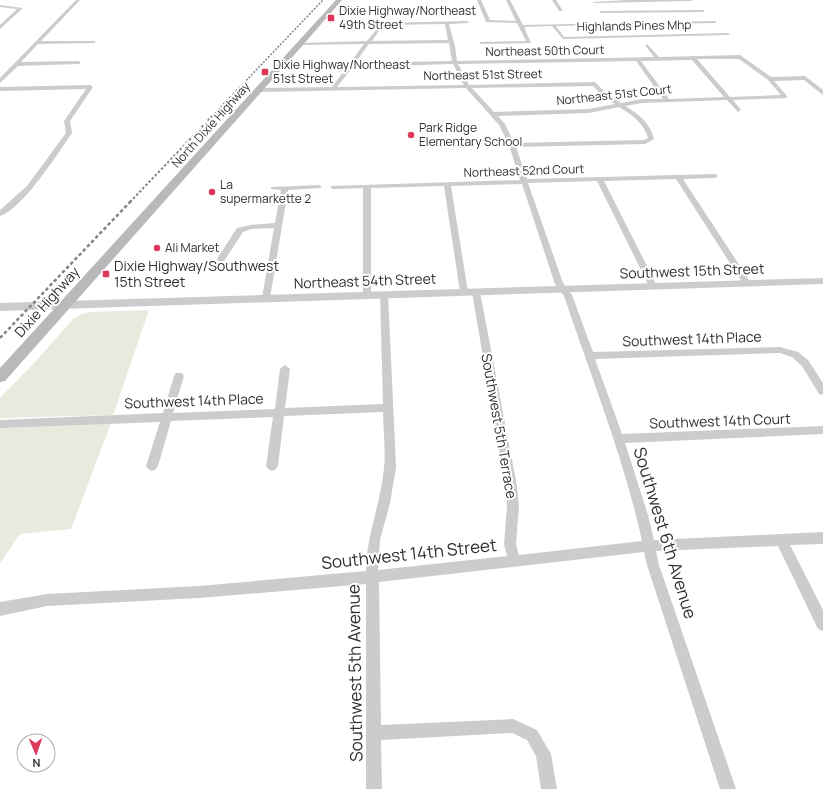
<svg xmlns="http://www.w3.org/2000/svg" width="823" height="789" font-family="Manrope,sans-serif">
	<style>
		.green { fill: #e6ebdd }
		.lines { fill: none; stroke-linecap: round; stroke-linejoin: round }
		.minor { fill: #ccc; fill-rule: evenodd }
		.tertiary { fill: #ccc; fill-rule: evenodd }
		.secondary { fill: #b9b9b9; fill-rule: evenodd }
		.rail-far2 { stroke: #848484; stroke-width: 1.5; stroke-dasharray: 2 1.5; stroke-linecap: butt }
		.rail-far1 { stroke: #848484; stroke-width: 2; stroke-dasharray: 2.5 2; stroke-linecap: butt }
		.rail { stroke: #848484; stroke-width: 2.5; stroke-dasharray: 3.5 2.5; stroke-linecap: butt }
		.poi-dot { fill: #df3757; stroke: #fff; stroke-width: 1.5 }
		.labels { text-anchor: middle; stroke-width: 4; stroke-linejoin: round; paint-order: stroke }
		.far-poi-label { font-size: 12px; fill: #2f2f2f; stroke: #fff; text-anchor: start }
		.far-street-label { font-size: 12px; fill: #2f2f2f; stroke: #fff }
		.poi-label { font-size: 14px; fill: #2f2f2f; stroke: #fff; text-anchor: start }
		.street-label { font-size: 14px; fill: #2f2f2f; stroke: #fff }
		.near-street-label { font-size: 17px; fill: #2f2f2f; stroke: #fff }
	</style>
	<rect width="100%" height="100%" fill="#fff"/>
	<path class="green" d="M149,310L113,415L0,418V398L36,361L73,319L82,314L90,312Z
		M111,423L71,529L20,534L0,563V428Z"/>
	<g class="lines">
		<path class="minor" d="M76,0H80L41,41H94L96,43L38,44L21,62L78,61L80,62V64L18,66L0,83V78Z
			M477,0H481L490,20L516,21L506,0H510L523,25L715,21L717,22L715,23L556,26L564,37L728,33L730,34L728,35L563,39L552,26L524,27L531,43L481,44L479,42L526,41L517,23L486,22Z
			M552,0H556L563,11H559Z
			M628,0H693L691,1L594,3L592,2Z
			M0,5L23,8L0,29V25L17,9L0,7Z
			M703,10L705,12L601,13L599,12L601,11Z
			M467,21L469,23L449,24L455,46L457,61L654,57L645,45L647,44L659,57L740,55L771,77L805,76L823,90V95L804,80L774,81L787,96V98L733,100L741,110L738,112L727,100L642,103L625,106C639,114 650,123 654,139L645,144L516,147L527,179L715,174L718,176L715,178L683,179L751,283L750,285H744L676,179L604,181L657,286L653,289L649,286L597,181L528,183L563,283L572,295L593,352L780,347L798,352L808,360L823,383V395L819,394L802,366L792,357L780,353L595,359L622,434L823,426V434L625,443L648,515L654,540L823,532V544L790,545L823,610V631L818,629L778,546L656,551L659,565L736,789H720L647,565L644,552L379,582L381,725L513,719L537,730L551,754L557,789H541L536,756L527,740L512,733L381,740L382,789H366V584L199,598L47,606L0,616V602L47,594L199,586L366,571C366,536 381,503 384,468C386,450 383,430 383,412L284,416L278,466L276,469L272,471L268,469L266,466L273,417L171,421L158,466L156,469L152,471L148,469L146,466L160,422L0,428V420L163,413L174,376L176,373H182L184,376L173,413L275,409L280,369L285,365L290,369L285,408L383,404L380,294L384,291L388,294L396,467L390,503L380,540L378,570L507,556L504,544L507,506L505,486L472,292L476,289L480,292L517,486L519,506L516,544L519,555L642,541C624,458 591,377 564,296L555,284L522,184L451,186L468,292L464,295L460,292L444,186L371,188V295L367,298L363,295V188L333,189L331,188V186L520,180L509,145L499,125L466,88L260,92L257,90L260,88L332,87L364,44L301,45L299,43L367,41L382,23ZM445,24L448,40L372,41L383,25ZM449,43L452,61L355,63L369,44ZM697,59H739L768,80L781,95L730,97ZM692,60L724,97L669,99L641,61ZM636,61L663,99H642L621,103L608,95L595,82L469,85L458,64ZM453,64L464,85L337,87L353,67ZM593,86L604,97L615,104L589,109L494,112L472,88ZM619,107C632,115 644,123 648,138L644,140L514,143L505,124L498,116L589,113Z
			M90,85L93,87L70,121L72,133C58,153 23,209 0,216V210L27,186L66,133L64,121L86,89L0,91V87Z
			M319,185L321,186V188L288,190L270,298L269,300H263L262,298L274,228L251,229L243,232L224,261H218L217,259L237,228L250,225L275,223L281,190L271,189V187Z"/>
		<path class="tertiary" d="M823,278V284L0,311V303Z"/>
		<path class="secondary" d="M336,0H342L303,45L5,381L0,382V368Z"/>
		<path class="rail-far2" d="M239,88L323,0"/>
		<path class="rail-far1" d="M130,202L240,87"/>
		<path class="rail" d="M0,338L131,201"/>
	</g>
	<g class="poi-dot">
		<rect x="327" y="14" width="8" height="8" rx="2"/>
		<rect x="261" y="68" width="8" height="8" rx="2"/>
		<circle cx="411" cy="135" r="4"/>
		<circle cx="212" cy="192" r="4"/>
		<circle cx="157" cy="248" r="4"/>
		<rect x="102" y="270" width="8" height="8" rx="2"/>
	</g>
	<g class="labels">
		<g class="far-poi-label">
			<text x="339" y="15">Dixie Highway/Northeast<tspan x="339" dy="14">49th Street</tspan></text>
			<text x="273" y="69">Dixie Highway/Northeast<tspan x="273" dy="14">51st Street</tspan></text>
			<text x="419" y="132">Park Ridge<tspan x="419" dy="14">Elementary School</tspan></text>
			<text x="220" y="189">La<tspan x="220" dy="14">supermarkette 2</tspan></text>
			<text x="165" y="252">Ali Market</text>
		</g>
		<g class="far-street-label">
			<text transform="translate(634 26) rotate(-1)" y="4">Highlands Pines Mhp</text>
			<text transform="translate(545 51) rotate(-1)" y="4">Northeast 50th Court</text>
			<text transform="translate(483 75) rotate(-1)" y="4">Northeast 51st Street</text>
			<text transform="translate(614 95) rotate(-6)" y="4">Northeast 51st Court</text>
			<text transform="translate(211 125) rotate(-48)" y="4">North Dixie Highway</text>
			<text transform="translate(524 171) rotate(-2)" y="4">Northeast 52nd Court</text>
		</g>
		<g class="poi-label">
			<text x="114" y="271">Dixie Highway/Southwest<tspan x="114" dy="16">15th Street</tspan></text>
		</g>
		<g class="street-label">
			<text transform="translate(692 271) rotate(-2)" y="5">Southwest 15th Street</text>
			<text transform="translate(365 281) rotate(-2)" y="5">Northeast 54th Street</text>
			<text transform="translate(47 302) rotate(-48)" y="5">Dixie Highway</text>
			<text transform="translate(692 339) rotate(-2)" y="5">Southwest 14th Place</text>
			<text transform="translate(194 401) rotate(-2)" y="5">Southwest 14th Place</text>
			<text transform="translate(720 421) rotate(-2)" y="5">Southwest 14th Court</text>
			<text transform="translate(499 426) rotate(80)" y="5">Southwest 5th Terrace</text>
		</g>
		<g class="near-street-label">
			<text transform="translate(665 533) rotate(73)" y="6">Southwest 6th Avenue</text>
			<text transform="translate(409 554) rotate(-6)" y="6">Southwest 14th Street</text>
			<text transform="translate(355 673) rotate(-91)" y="6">Southwest 5th Avenue</text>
		</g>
	</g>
	<g transform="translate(36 753) rotate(178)"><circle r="19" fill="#ffffff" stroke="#acacac"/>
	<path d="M0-3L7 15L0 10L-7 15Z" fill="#df3757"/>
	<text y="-6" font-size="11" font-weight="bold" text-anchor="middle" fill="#2f2f2f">N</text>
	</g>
</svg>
